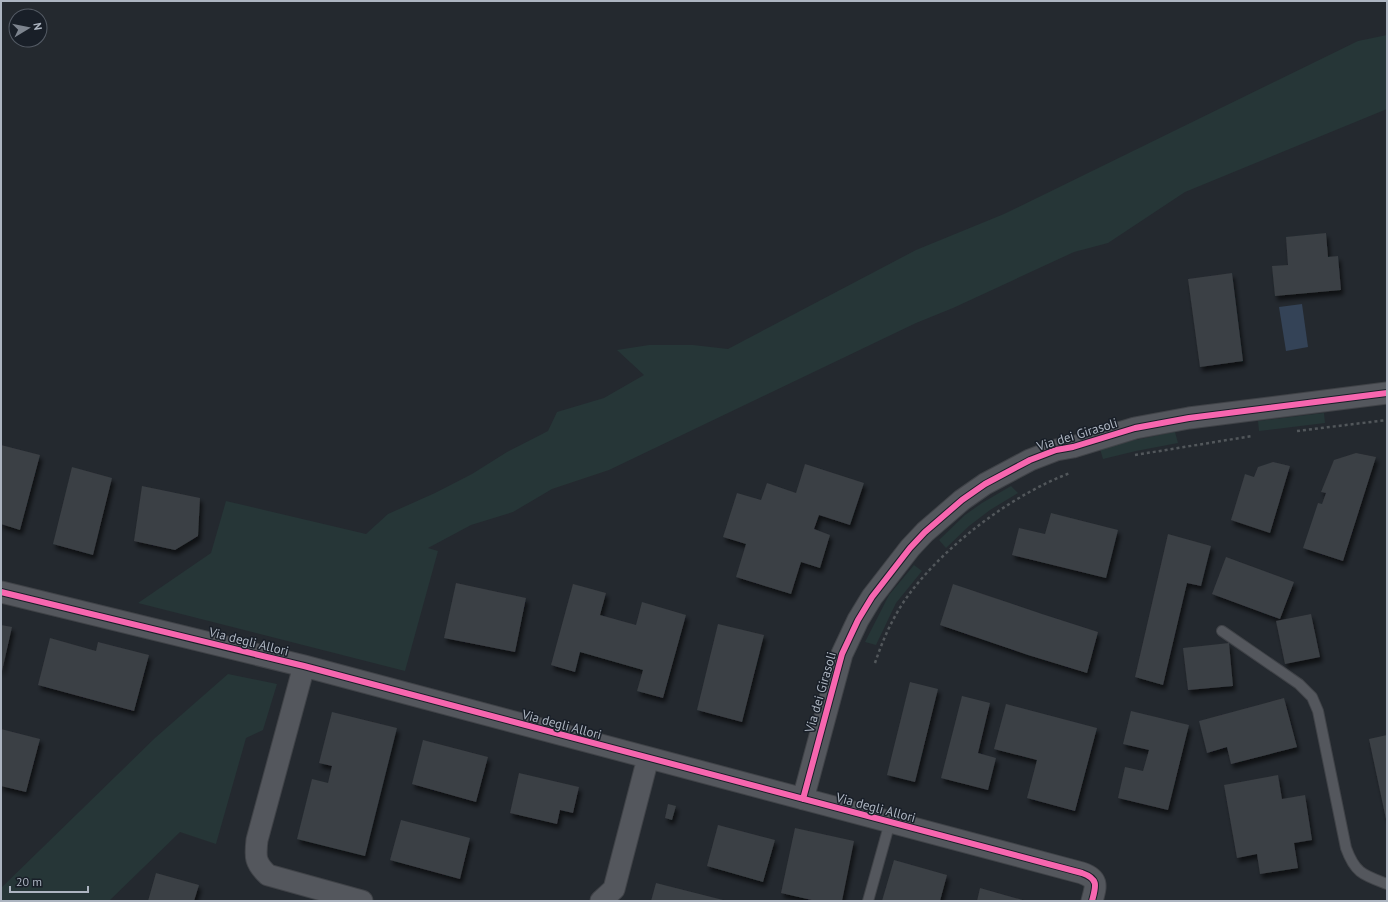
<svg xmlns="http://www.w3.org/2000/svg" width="1388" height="902" font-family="'PT Sans',sans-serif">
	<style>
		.green { fill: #263637 }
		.water { fill: #344357 }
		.building { fill: #3b3f44; filter: url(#shadow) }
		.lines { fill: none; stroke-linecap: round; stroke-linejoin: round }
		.lane-casing { stroke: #404348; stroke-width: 12 }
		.street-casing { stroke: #404348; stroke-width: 23 }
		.path { stroke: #52575b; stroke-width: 2.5; stroke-dasharray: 3 3; stroke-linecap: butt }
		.lane { stroke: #54575d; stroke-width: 10 }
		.street { stroke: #54575d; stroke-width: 21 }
		.cycleway-casing { stroke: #191f28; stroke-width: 8 }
		.cycleway { stroke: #f766af; stroke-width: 6 }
		.labels { text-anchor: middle; stroke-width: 3; stroke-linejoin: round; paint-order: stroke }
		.street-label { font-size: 13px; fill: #adb5c1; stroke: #191f28 }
	</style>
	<defs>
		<filter id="shadow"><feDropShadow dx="2.5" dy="4.5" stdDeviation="2" flood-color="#0009"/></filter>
	</defs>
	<rect width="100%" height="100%" fill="#24292f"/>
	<path class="green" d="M1387,35V109L1185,192L1108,243L1074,252L953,308L916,323L609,470L552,489L513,512L471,525L428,548L438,551L405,671L138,603L211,553L226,501L366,534L388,514L435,493L472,474L507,452L548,431L557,412L604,398L644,375L617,350L649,345H693L728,349L916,250L1004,214L1358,41Z
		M1324,413L1325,423L1259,431L1258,421Z
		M1175,432L1178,443L1136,451L1103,459L1100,449L1135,440Z
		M1011,486L1018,493L990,510L969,526L946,548L939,540L965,515L982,503Z
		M914,565L922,571L896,603L876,645L865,642L889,595Z
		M228,674L277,684L263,730L246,738L216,844L180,832L109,901H1V888L155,738Z"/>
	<path class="water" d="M1302,304L1308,347L1286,351L1279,307Z"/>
	<path class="building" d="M1326,233L1328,257L1338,256L1341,290L1275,296L1272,266L1288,265L1286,237Z
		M1232,273L1243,361L1200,367L1188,279Z
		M1,445L40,455L20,530L1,524Z
		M1356,453L1376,457L1343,561L1303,548L1318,503L1322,504L1326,493L1321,492L1334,460Z
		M1273,462L1290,466L1270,533L1231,520L1245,474L1254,477L1258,467Z
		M805,464L864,483L850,525L819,515L814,529L830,535L820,568L801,562L791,594L736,577L746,544L723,537L737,493L761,500L767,483L796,493Z
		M72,467L112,478L93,555L53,544Z
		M142,486L200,498L198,536L175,550L134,541Z
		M1051,513L1118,530L1106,578L1012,555L1019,528L1045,534Z
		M1168,534L1211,546L1201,586L1187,583L1163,685L1135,677Z
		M1226,557L1294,582L1280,619L1212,594Z
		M456,583L526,598L515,652L444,638Z
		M573,584L606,593L600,615L636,625L642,602L686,615L663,698L637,691L643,670L580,652L575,672L551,665Z
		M953,584L1042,614L1098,632L1087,673L1028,655L940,625Z
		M1311,614L1320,657L1285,664L1276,621Z
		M718,624L764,635L742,722L697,710Z
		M1,625L12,627L2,671H1Z
		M50,638L96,651L98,642L149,655L134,711L38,685Z
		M1229,643L1233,686L1188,690L1183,648Z
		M910,682L938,689L915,782L887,775Z
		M962,696L990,703L978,753L996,758L988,790L941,778Z
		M1284,698L1297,747L1231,764L1227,747L1207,753L1199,721Z
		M1006,704L1097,728L1075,811L1027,798L1037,760L994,749Z
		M1131,711L1189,725L1168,810L1118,798L1125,767L1143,771L1149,750L1123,744Z
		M332,712L397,728L365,856L297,839L312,779L328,783L332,766L319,763Z
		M1,729L40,739L26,792L1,786Z
		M1387,735V819H1386L1369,739Z
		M423,740L488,757L476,802L412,784Z
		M519,773L579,787L573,813L560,810L557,824L510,813Z
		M1278,775L1282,799L1305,795L1312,840L1294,843L1298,868L1260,874L1257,854L1237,858L1224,785Z
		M668,804L676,806L672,820L665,818Z
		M401,820L470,838L460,879L390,860Z
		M718,825L775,840L763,882L707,866Z
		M795,828L854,841L842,901H816L781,893Z
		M894,860L947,875L940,901H882Z
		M156,873L199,885L194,901H148Z
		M656,883L723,900V901H651Z
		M980,888L1026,901H977Z"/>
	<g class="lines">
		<defs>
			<path id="lane" d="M1222,631L1299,684L1312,697L1318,711L1346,848C1355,873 1363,875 1387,884
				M868,901L890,822"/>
			<path id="street" d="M1,592L304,666L1082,873C1099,879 1096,886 1092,901
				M304,666L257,840C255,857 255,863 268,875L362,901
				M803,799L842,654L858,620L872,597L910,548L925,532L962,500L985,484L1030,460L1056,450L1073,447L1135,428L1189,418L1387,393
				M601,901L614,889L648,758"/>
		</defs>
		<use href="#lane" class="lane-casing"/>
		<use href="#street" class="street-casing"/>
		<path class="path" d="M1297,431L1387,420
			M1135,455L1252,436
			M875,663C883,639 894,614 910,593C948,543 1012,495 1070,473"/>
		<use href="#lane" class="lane"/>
		<use href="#street" class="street"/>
		<defs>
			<path id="cycleway" d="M1,592L304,666L1082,873C1099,879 1096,886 1092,901
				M803,799L842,654L858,620L872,597L910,548L925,532L962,500L985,484L1030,460L1056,450L1073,447L1135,428L1189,418L1387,393"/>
		</defs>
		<use href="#cycleway" class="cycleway-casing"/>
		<use href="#cycleway" class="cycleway"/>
	</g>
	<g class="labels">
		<g class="street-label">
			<text transform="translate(1077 434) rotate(-17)" y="5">Via dei Girasoli</text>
			<text transform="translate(249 641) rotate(14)" y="5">Via degli Allori</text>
			<text transform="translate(820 692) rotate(-74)" y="5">Via dei Girasoli</text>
			<text transform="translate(562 724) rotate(15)" y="5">Via degli Allori</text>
			<text transform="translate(876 807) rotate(15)" y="5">Via degli Allori</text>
		</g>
	</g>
	<rect width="1388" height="902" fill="none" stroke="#adb5c1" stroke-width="4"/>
	<g transform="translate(28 28) rotate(80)"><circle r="19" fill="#191f28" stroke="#545b65"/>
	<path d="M0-3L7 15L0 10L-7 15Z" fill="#7d848e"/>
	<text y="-6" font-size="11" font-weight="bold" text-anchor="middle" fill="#adb5c1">N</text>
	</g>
	<path d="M10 886v6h78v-6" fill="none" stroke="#adb5c1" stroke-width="2"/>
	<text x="16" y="886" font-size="12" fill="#adb5c1" stroke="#191f28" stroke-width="3" paint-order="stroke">20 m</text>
</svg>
